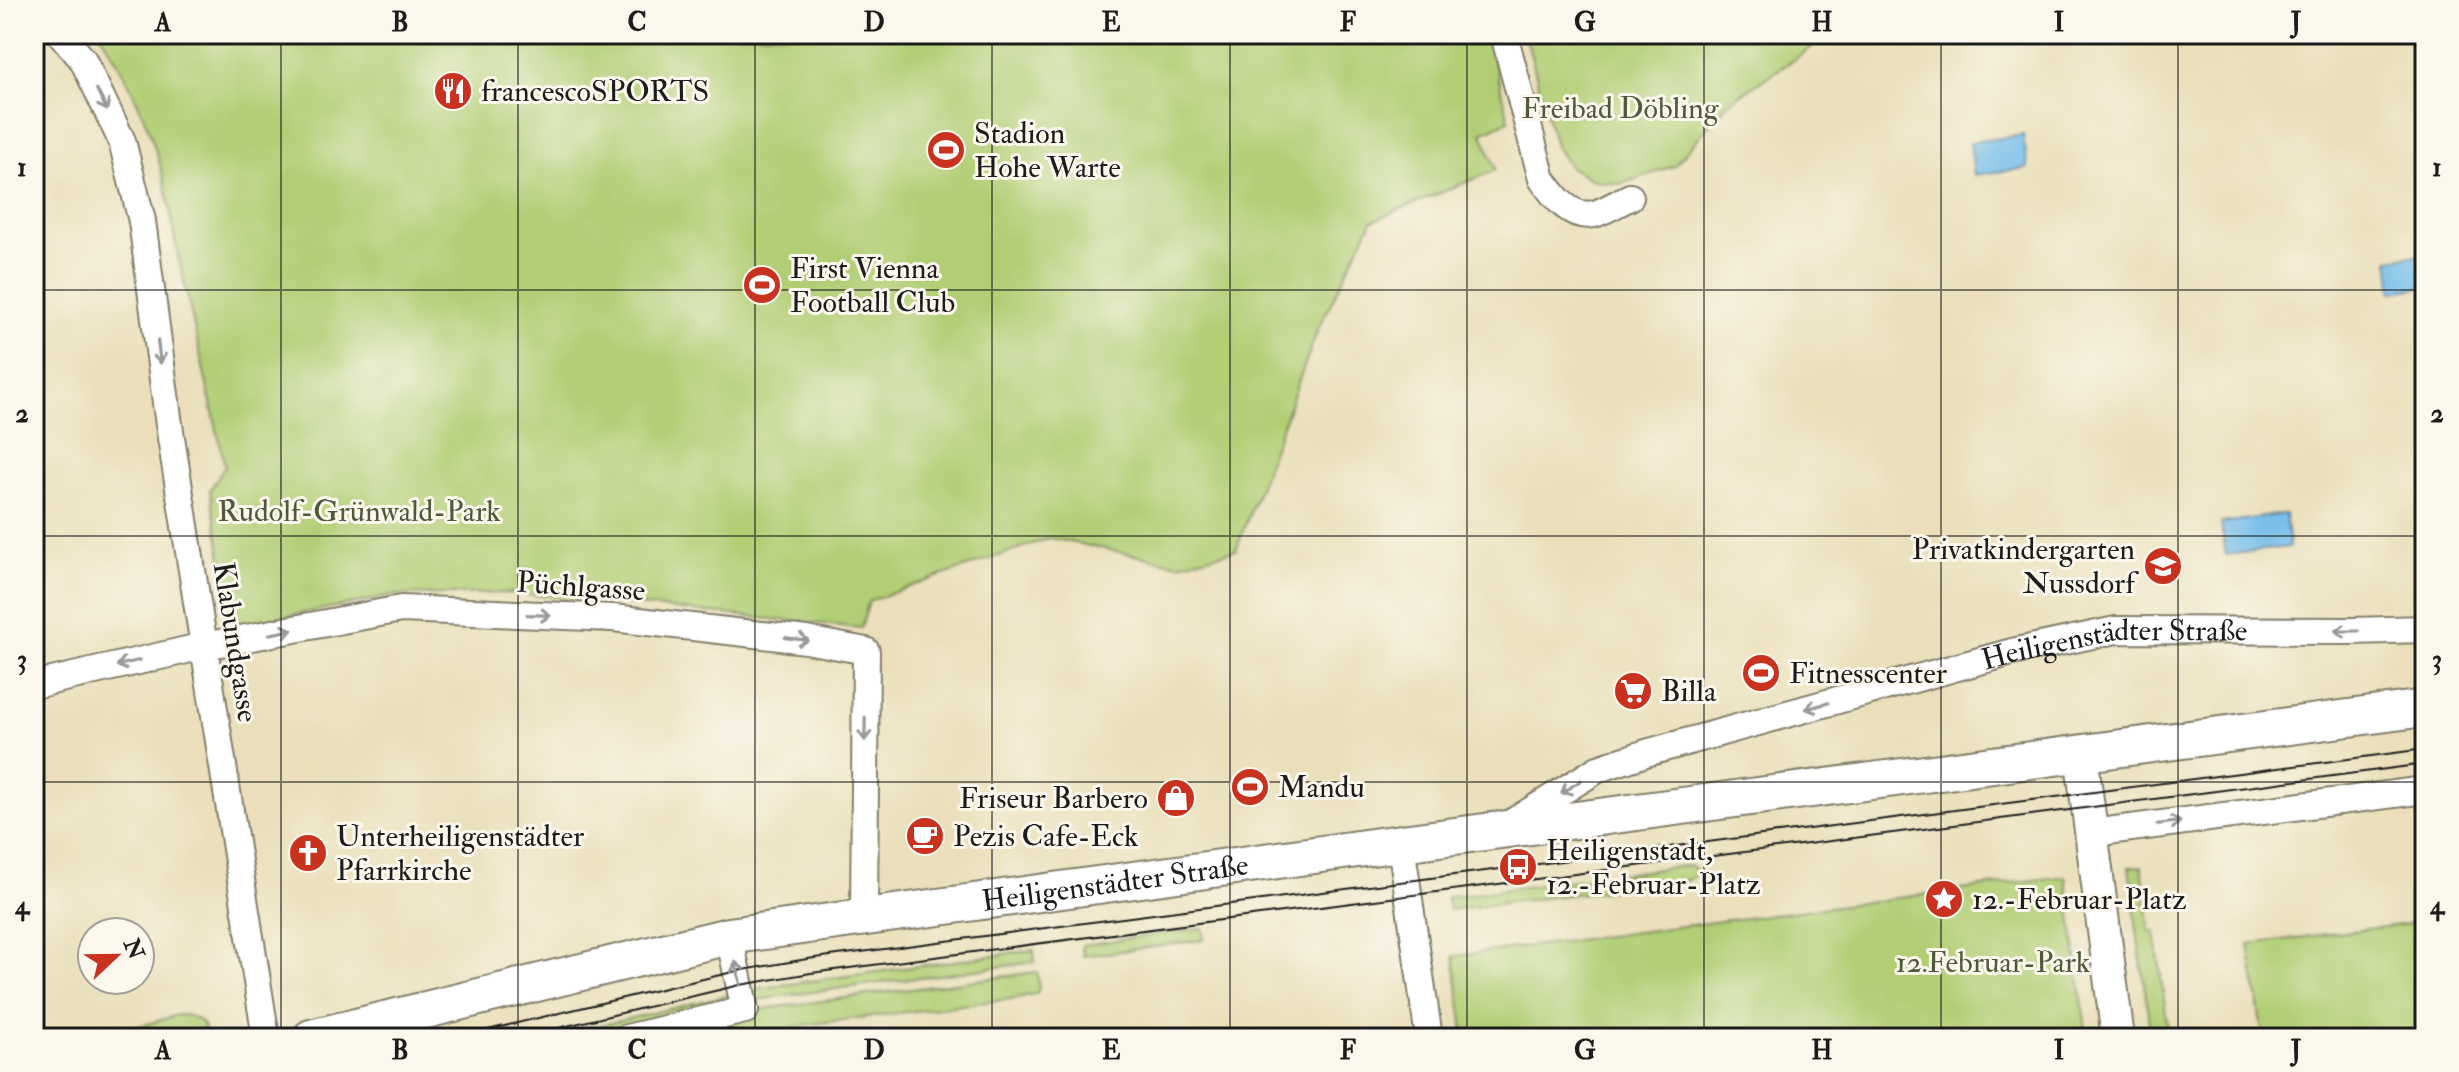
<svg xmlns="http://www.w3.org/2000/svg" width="2459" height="1072" font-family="'IM FELL Double Pica',serif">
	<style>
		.green { fill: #b1ce74; stroke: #667548; stroke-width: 2 }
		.water { fill: #71bbe9; stroke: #466c82; stroke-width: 2 }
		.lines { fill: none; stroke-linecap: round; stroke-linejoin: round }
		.minor-casing { stroke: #837e6b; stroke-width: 30 }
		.tertiary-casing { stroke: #837e6b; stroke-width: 36 }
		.secondary-casing { stroke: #837e6b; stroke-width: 40 }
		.minor { stroke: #fff; stroke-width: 26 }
		.tertiary { stroke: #fff; stroke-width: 32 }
		.secondary { stroke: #fff; stroke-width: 36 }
		.tram { stroke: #1c1c1c; stroke-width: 2 }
		.oneway { stroke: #999 }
		.grid { fill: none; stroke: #1c1c1c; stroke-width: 2; stroke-opacity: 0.55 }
		.labels { text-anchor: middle; stroke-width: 6; stroke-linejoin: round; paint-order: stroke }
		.poi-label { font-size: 30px; fill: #1c1c1c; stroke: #fbf7ec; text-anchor: start }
		.park-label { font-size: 30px; fill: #505a3b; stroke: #fbf7ec }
		.street-label { font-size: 30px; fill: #1c1c1c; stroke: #fbf7ec }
		.neatline { fill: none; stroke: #1c1c1c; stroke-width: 3 }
		.grid-label { font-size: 26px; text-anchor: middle; font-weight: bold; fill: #1c1c1c }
	</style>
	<rect width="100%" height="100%" fill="#fbf7ec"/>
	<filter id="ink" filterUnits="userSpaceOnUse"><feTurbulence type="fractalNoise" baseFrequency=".0125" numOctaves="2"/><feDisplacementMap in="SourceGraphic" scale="16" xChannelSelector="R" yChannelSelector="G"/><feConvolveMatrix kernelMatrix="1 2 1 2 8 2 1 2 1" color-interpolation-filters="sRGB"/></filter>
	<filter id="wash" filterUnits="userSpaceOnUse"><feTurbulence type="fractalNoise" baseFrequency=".006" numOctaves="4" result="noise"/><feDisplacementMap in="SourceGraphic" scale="32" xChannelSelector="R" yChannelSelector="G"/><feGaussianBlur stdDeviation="1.8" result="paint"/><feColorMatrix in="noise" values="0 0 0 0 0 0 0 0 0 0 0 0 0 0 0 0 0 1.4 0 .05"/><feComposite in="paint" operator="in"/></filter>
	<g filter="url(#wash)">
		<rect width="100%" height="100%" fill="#eadfba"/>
		<path class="green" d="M100,34H1487L1509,120L1482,133L1496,170L1372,221L1318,329L1236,550L1179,564L1050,538L869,601L861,628L512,593L399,595L234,626L210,490L225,466L175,241C166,165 142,97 100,34Z
			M1525,34H1832L1727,104L1674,166L1621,184L1595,181L1570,167L1555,146Z
			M1690,865L1697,870V874L1688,880L1449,910L1447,897Z
			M2142,866L2150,931H2155L2169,1038H2151L2129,867Z
			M2066,876L2087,1038H1465L1454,956Z
			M2425,922V1038H2263L2249,944Z
			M1203,928L1204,940L1083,956L1082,945Z
			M1034,950L1035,962L755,1000L753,989Z
			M1037,972L1039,988L1037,993L1018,998L803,1025L733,1038H676L756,1010Z
			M733,994L725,1004L584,1038H546Z
			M177,1015C190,1015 198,1017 205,1028L163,1038H100Z"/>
		<path class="water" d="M2023,135L2028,168L1974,175L1970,142Z
			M2425,254V287L2393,292L2389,259Z
			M2285,514L2289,547L2226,555L2221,523Z"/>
	</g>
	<g filter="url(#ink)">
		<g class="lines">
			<defs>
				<g id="minor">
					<path d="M61,34L83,60L122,141L142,221L169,425L266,1038"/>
					<path d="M1504,34L1542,179C1554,196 1570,219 1594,214C1605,211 1619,202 1630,197"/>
					<path d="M34,685L204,646L401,609L613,618L806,640L866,651L864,916"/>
					<path id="s1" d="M1511,823L1598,769L1646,753L2012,652L2116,630L2352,631L2425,629"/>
					<path d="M2092,833L2425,790"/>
					<path d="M1401,844L1429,1038"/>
					<path d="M627,1038L745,1010L729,936"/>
				</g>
				<path id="tertiary" d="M2081,754L2118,1038"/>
				<g id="secondary">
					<path id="s2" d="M311,1038L729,936L1379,846L2425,708"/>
				</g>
			</defs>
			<use href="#minor" class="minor-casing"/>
			<use href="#tertiary" class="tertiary-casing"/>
			<use href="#secondary" class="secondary-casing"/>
			<use href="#minor" class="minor"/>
			<use href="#tertiary" class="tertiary"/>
			<use href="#secondary" class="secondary"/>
			<path class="tram" d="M454,1038L737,971L807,959L2425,749
				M516,1038L740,985L811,973L2425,764"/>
		</g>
		<defs><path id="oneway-shaft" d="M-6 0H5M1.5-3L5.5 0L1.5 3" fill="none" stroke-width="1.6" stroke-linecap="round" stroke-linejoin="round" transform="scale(2)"/></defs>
		<g class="oneway">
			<use href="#oneway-shaft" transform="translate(102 100) rotate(64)"/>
			<use href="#oneway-shaft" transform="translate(159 352) rotate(83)"/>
			<use href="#oneway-shaft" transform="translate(539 615) rotate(2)"/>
			<use href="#oneway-shaft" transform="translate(2347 631) rotate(180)"/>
			<use href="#oneway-shaft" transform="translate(281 632) rotate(-11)"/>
			<use href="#oneway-shaft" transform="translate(797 639) rotate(7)"/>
			<use href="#oneway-shaft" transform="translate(128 663) rotate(167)"/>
			<use href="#oneway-shaft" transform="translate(1817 706) rotate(165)"/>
			<use href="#oneway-shaft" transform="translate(865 729) rotate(91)"/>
			<use href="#oneway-shaft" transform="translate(1571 787) rotate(146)"/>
			<use href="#oneway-shaft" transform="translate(2169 823) rotate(-7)"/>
			<use href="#oneway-shaft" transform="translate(738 973) rotate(-103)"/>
		</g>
	</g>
	<path class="grid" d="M281,34V1038M518,34V1038M755,34V1038M992,34V1038M1230,34V1038M1467,34V1038M1704,34V1038M1941,34V1038M2178,34V1038M34,290H2425M34,536H2425M34,782H2425"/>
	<defs>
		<symbol id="restaurant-disc" viewBox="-11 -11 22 22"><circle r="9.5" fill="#c8321e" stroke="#fbf7ec"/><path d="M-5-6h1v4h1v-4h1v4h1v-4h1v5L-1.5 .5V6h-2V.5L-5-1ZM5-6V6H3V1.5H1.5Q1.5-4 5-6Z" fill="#fff"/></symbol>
		<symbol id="stadium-disc" viewBox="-11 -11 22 22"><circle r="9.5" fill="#c8321e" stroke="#fbf7ec"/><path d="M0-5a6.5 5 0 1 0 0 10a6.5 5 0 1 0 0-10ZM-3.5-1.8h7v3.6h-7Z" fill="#fff"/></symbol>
		<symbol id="school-disc" viewBox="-11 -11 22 22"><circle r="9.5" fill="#c8321e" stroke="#fbf7ec"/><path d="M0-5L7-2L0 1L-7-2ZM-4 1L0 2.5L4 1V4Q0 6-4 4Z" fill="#fff"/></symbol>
		<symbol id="supermarket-disc" viewBox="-11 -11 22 22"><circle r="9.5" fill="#c8321e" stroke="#fbf7ec"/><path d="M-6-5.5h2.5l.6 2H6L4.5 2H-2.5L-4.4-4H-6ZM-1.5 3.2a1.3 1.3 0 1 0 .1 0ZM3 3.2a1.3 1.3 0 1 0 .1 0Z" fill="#fff"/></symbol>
		<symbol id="shop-disc" viewBox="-11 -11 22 22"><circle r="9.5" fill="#c8321e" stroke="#fbf7ec"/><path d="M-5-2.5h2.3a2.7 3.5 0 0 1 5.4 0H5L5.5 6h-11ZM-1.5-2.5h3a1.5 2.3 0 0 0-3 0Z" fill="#fff"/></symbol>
		<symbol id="cafe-disc" viewBox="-11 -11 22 22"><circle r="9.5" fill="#c8321e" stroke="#fbf7ec"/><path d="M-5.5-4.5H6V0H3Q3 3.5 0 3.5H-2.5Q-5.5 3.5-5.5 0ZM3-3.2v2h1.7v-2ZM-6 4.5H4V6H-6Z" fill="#fff"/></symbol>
		<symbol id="church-disc" viewBox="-11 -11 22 22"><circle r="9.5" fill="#c8321e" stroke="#fbf7ec"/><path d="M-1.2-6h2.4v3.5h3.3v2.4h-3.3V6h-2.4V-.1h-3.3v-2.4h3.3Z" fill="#fff"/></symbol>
		<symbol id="bus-disc" viewBox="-11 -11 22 22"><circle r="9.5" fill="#c8321e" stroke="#fbf7ec"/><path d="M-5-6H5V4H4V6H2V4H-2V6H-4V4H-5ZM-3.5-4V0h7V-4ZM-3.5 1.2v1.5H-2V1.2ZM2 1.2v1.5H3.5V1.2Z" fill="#fff"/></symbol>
		<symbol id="sight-disc" viewBox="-11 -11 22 22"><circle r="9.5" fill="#c8321e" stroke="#fbf7ec"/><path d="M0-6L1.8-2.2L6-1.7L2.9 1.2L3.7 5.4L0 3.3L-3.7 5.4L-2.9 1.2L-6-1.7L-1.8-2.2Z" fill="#fff"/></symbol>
	</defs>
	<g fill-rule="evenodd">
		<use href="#restaurant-disc" x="431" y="69" width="44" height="44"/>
		<use href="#stadium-disc" x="924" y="128" width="44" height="44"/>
		<use href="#stadium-disc" x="740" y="263" width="44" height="44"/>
		<use href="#school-disc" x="2141" y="544" width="44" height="44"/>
		<use href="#stadium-disc" x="1739" y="651" width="44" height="44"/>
		<use href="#supermarket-disc" x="1611" y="669" width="44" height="44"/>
		<use href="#stadium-disc" x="1228" y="765" width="44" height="44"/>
		<use href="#shop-disc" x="1154" y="776" width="44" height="44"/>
		<use href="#cafe-disc" x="903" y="814" width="44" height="44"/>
		<use href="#church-disc" x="286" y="831" width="44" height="44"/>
		<use href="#bus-disc" x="1496" y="845" width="44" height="44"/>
		<use href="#sight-disc" x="1922" y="877" width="44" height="44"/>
	</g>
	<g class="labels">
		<g class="poi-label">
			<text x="481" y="101">francescoSPORTS</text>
			<text x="974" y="143">Stadion<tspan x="974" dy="34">Hohe Warte</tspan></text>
			<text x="790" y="278">First Vienna<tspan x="790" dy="34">Football Club</tspan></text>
			<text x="2135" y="559" text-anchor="end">Privatkindergarten<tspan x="2135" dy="34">Nussdorf</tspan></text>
			<text x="1789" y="683">Fitnesscenter</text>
			<text x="1661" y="701">Billa</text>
			<text x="1278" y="797">Mandu</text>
			<text x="1148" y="808" text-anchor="end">Friseur Barbero</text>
			<text x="336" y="846">Unterheiligenstädter<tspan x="336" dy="34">Pfarrkirche</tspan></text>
			<text x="953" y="846">Pezis Cafe-Eck</text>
			<text x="1546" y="860">Heiligenstadt,<tspan x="1546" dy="34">12.-Februar-Platz</tspan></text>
			<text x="1972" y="909">12.-Februar-Platz</text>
		</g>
		<g class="park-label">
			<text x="1620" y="118">Freibad Döbling</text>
			<text x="359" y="521">Rudolf-Grünwald-Park</text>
			<text x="1993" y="972">12.Februar-Park</text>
		</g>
		<g class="street-label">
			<text transform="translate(581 586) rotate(4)" y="10">Püchlgasse</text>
			<text transform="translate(236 642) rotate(81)" y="10">Klabundgasse</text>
			<text dy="10" stroke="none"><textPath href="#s1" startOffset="636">Heiligenstädter Straße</textPath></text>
			<text dy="10" stroke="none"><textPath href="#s2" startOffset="820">Heiligenstädter Straße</textPath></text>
		</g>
	</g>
	<rect width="2459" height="1072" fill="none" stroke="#fbf7ec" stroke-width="88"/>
	<g transform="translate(116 956) rotate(68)"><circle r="38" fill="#fbf7ec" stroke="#a29f99" stroke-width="2"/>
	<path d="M0-6L14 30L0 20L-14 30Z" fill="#c8321e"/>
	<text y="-12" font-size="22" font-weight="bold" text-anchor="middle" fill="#1c1c1c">N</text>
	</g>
	<rect x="44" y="44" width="2371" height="984" class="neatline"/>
	<g class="grid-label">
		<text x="163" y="31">A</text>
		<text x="400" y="31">B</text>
		<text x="637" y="31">C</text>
		<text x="874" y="31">D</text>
		<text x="1111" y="31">E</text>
		<text x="1348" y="31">F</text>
		<text x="1585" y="31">G</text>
		<text x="1822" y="31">H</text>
		<text x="2059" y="31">I</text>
		<text x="2296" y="31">J</text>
		<text x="22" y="176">1</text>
		<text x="2437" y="176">1</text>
		<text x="22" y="422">2</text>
		<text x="2437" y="422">2</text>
		<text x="22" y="668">3</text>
		<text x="2437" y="668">3</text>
		<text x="22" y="914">4</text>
		<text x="2437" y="914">4</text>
		<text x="163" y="1059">A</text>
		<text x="400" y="1059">B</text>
		<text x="637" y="1059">C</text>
		<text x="874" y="1059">D</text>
		<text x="1111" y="1059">E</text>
		<text x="1348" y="1059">F</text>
		<text x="1585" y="1059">G</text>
		<text x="1822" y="1059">H</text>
		<text x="2059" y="1059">I</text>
		<text x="2296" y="1059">J</text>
	</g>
</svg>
